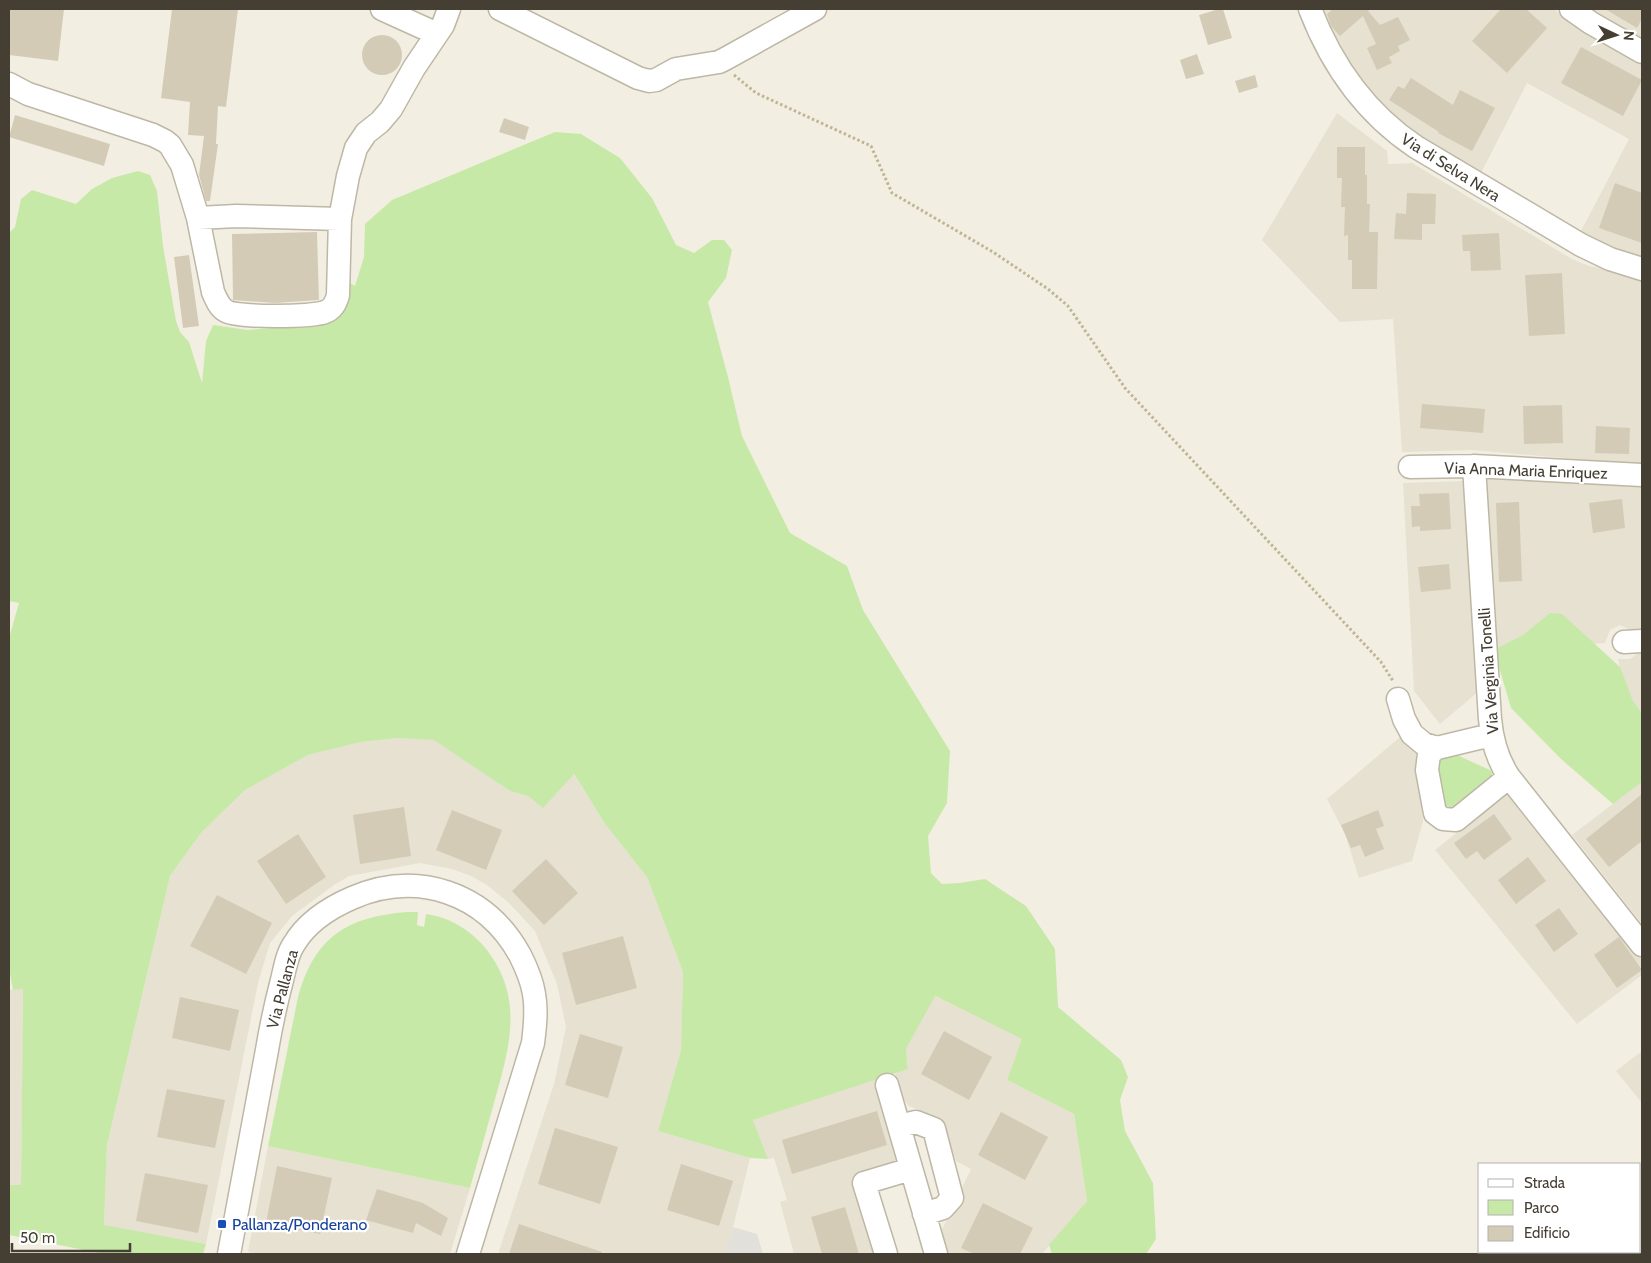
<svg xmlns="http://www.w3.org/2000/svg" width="1651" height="1263" font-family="Cabin,sans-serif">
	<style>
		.residential { fill: #e6e1d0 }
		.green { fill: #c7e9a8 }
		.parking { fill: #e2e0db }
		.building { fill: #d4cbb7 }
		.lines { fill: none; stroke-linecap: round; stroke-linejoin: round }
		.minor-casing { stroke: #beb7a5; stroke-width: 25 }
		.path { stroke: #c0b495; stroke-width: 3; stroke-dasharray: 2.5 2.5; stroke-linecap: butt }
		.minor { stroke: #fff; stroke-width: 22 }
		.transit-dot { fill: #1a4fb4; stroke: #fff; stroke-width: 2 }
		.labels { text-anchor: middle; stroke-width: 4.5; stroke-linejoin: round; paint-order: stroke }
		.street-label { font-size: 16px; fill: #443e33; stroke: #fff }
		.transit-label { font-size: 16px; fill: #164399; stroke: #fff; text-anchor: start }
	</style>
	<rect width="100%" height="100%" fill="#f2efe2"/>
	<path class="residential" d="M1322,9H1554L1565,18L1642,64V259L1624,256L1579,235L1629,139L1527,83L1479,177L1404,131L1332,48Z
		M1593,9H1642V39L1600,14Z
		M1337,113L1387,151L1388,164L1412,163L1572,259L1589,266L1642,277V465L1472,450L1402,452L1393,319L1340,322L1262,240Z
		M1487,478L1642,487V631H1632L1620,625L1610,630L1605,643L1494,650L1483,498Z
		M1464,481L1478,692L1440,724L1414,691L1403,483Z
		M1642,650V713L1633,701L1622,676L1618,659H1630Z
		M1400,737L1416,754L1423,821L1412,861L1359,878L1345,834L1327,799Z
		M398,738L434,739L510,791L528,796L543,807L573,773L605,824L647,877L683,972L681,1050L658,1131L750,1158L733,1227L725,1254H498L554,1084L566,1027L557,984L535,931L509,903L487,885L471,876L452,869L420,863L349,876L334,885L292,916L270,943L258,983L206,1244L104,1226L107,1145L170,876L201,833L245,790L308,755L361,742Z
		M1642,782V924L1572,835Z
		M1507,793L1642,960V975L1577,1024L1435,850Z
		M23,989L21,1185H9V990Z
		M934,996L1023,1039L1007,1080L1074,1114L1087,1201L1042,1254H946L940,1234L971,1169L956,1161L941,1118L909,1106L903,1099L895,1073L908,1068L906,1049Z
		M1642,1051V1103L1616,1071Z
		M879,1078L902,1163L854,1181L876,1254H794L780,1202L787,1200L774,1158L768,1159L753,1120Z
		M268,1146L470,1188L450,1254H262L248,1252Z"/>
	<path class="green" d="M555,132L581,134L620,158L652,198L676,245L694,253L712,240H724L732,250L726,278L708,302L728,377L742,436L790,533L847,566L863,610L950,751L947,803L928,836L931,873L942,884L959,883L985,879L1026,906L1055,949L1058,1007L1121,1060L1128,1077L1120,1100L1125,1131L1153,1183L1156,1239L1146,1254H1052L1049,1245L1087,1201L1074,1114L1007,1080L1022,1039L935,996L906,1049L908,1069L753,1120L768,1159L750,1158L658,1131L681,1050L683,972L647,877L605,824L574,774L543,808L528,796L510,791L434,740L398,738L361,742L308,755L245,790L201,833L170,876L107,1145L104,1225L206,1244L203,1254H104L9,1235V1185H21L23,989L13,990L9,968V638L19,603L9,601V233L15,227L21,199L32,190L76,204L92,189L112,178L138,171L150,175L157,191L163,246L176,321L180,332L189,342L202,383L206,341L213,325L248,330L331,322L338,319L343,311L347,281L355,286L364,257L365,224L392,200Z
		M1550,613L1562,614L1620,667L1633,701L1642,713V782L1613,804L1561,759L1511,708L1494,650L1523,635Z
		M1446,754L1457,755L1490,770L1492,773V777L1452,808L1444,805L1434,765Z
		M407,912H418L417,925L424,927L426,914C450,917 472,931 487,950C525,1000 509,1049 494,1103C486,1132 478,1160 470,1188L268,1146L298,997C315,937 346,917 407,912Z"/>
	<path class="parking" d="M733,1227L757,1234L763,1254H725Z"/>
	<path class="building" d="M10,9H64L58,61L9,55Z
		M172,9H238L226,107L218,106L216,144H218L210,201H206L199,175L204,136L188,135L190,102L161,98Z
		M1219,9H1223L1232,38L1208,45L1199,15Z
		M1333,9H1371L1368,11L1380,25L1398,17L1410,40L1398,46L1400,51L1389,57L1392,63L1377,70L1367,48L1376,44L1363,16L1340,36L1331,26L1327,14Z
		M1501,9H1526L1547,28L1507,73L1472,41Z
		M1605,9H1642V19L1637,28Z
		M362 55a20 20 0 1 1 40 0a20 20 0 1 1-40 0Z
		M1581,47L1642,80L1623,116L1561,83Z
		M1197,54L1204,74L1186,79L1180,60Z
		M1255,75L1258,87L1239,93L1235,81Z
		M1411,78L1453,105L1460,90L1495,108L1472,151L1438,133L1439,132L1389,100L1398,86L1404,89Z
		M15,115L110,144L104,166L9,137Z
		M504,118L529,127L525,140L499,132Z
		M1337,147H1365V175H1367V204H1370L1369,232H1378L1377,289H1352V260H1348V235L1344,236L1345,207H1341L1342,178H1337Z
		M1615,183L1642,193V243L1599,228Z
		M1407,193L1436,194L1435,224H1422V240L1394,239L1396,213L1406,214Z
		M317,232L319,300L275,303L233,300L232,234Z
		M1499,233L1501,270L1471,271L1470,251H1463L1462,235Z
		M189,255L199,326L183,328L174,257Z
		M1562,273L1565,334L1529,336L1525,275Z
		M1422,404L1485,409L1483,433L1420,428Z
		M1562,405L1563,443L1524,444L1523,406Z
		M1596,426L1630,428L1629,454L1595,453Z
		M1449,493L1451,529L1420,531V526L1412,527L1411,506H1420L1419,494Z
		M1622,499L1625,528L1593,533L1589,503Z
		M1519,502L1522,581L1499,582L1496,503Z
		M1449,564L1451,589L1421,592L1418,567Z
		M1642,794V841L1609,867L1586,839Z
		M404,807L411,856L360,864L353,815Z
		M452,810L502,830L486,870L436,850Z
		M1378,810L1384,826L1376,829L1384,849L1365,857L1360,845L1351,848L1341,825Z
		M1494,814L1512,839L1484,860L1477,851L1466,859L1454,843Z
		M298,834L326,877L286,904L257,861Z
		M1528,857L1546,881L1516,904L1498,880Z
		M546,859L578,893L544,925L512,891Z
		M217,895L272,923L246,974L190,946Z
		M1559,908L1578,934L1554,952L1535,925Z
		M623,936L637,988L576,1005L562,953Z
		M1619,937L1642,970L1617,988L1594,955Z
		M180,997L239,1010L230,1051L172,1038Z
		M944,1031L992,1057L969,1100L921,1074Z
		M580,1034L623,1047L608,1098L565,1085Z
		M167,1089L225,1100L215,1148L157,1137Z
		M877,1111L887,1145L792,1174L782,1140Z
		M1001,1112L1048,1137L1025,1180L978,1155Z
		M555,1128L618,1147L600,1204L538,1184Z
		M681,1164L733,1181L719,1226L667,1210Z
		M277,1166L332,1178L320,1234L266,1223Z
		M145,1173L208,1185L198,1233L136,1221Z
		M377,1189L423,1203L448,1218L441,1236L416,1223L413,1233L366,1220Z
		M983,1203L1033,1228L1020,1254H974L961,1248Z
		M845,1207L859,1254H822L811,1217Z
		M519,1224L602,1252V1254H509Z"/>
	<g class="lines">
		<defs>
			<path id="minor" d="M382,9L437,34
				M500,9L638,78L649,81L656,80L676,69L719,62L725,59L815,9
				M1310,9C1332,66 1365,113 1416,147L1581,245L1610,259L1642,269
				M1571,9L1591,23L1642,52
				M9,84L28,94L153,135L165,141L170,145L182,165L198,218L213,292C216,299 219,307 226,311C236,318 313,317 325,312C333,309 336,303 338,295L340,219L348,176L356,148L366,133L380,122L391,109L414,68L443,25L449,9
				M198,218L236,216L340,219
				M1474,466L1490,719C1492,741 1497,759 1509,777L1642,945
				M1410,467L1474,466L1642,475
				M1624,642L1642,641
				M1398,699L1404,719L1412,734L1424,744L1437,748L1491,735
				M1437,748L1429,754L1427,770L1435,813L1443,819L1456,820L1509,777
				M887,1085L936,1254
				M899,1126L916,1122L934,1129L952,1198L943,1208L924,1214
				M229,1254C242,1186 254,1118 267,1050C271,1026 276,1003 282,980C285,968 287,954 294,944C307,922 329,908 352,898C417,870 485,892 520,955C526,967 532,980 534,994C537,1010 535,1027 533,1043L468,1254
				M886,1254L864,1183L911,1169"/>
		</defs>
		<use href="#minor" class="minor-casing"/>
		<path class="path" d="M734,75L756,93L871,146L892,193L993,252L1048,289L1068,306L1125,388L1381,662L1393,681"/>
		<use href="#minor" class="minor"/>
	</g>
	<rect class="transit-dot" x="217" y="1219" width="10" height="10" rx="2.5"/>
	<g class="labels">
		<g class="street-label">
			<text transform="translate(1451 167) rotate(32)" y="6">Via di Selva Nera</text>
			<text transform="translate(1526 470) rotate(2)" y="6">Via Anna Maria Enriquez</text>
			<text transform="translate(1488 671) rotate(-94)" y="6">Via Verginia Tonelli</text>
			<text transform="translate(282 989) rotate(-75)" y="6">Via Pallanza</text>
		</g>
		<g class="transit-label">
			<text x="232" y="1230">Pallanza/Ponderano</text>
		</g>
	</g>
	<rect width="1651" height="1263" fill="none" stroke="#443e33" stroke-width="20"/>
	<rect x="1478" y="1163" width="162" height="90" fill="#ffffff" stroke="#b4b2ad"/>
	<rect x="1488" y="1179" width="25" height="8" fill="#ffffff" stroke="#b4b2ad"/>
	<text x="1524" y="1188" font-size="15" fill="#443e33">Strada</text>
	<rect x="1488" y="1200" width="25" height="15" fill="#c7e9a8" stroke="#b4b2ad"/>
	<text x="1524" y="1213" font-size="15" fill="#443e33">Parco</text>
	<rect x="1488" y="1226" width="25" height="15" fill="#d4cbb7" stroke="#b4b2ad"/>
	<text x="1524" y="1238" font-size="15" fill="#443e33">Edificio</text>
	<g transform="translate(1616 35) rotate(94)" stroke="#ffffff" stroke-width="4" paint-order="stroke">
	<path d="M0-4L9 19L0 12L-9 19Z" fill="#443e33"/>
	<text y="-8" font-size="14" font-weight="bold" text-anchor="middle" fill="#443e33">N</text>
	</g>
	<path d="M12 1243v8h118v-8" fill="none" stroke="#443e33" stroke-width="2.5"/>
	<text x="20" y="1243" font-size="15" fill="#443e33" stroke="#ffffff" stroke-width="4" paint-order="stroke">50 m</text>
</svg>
